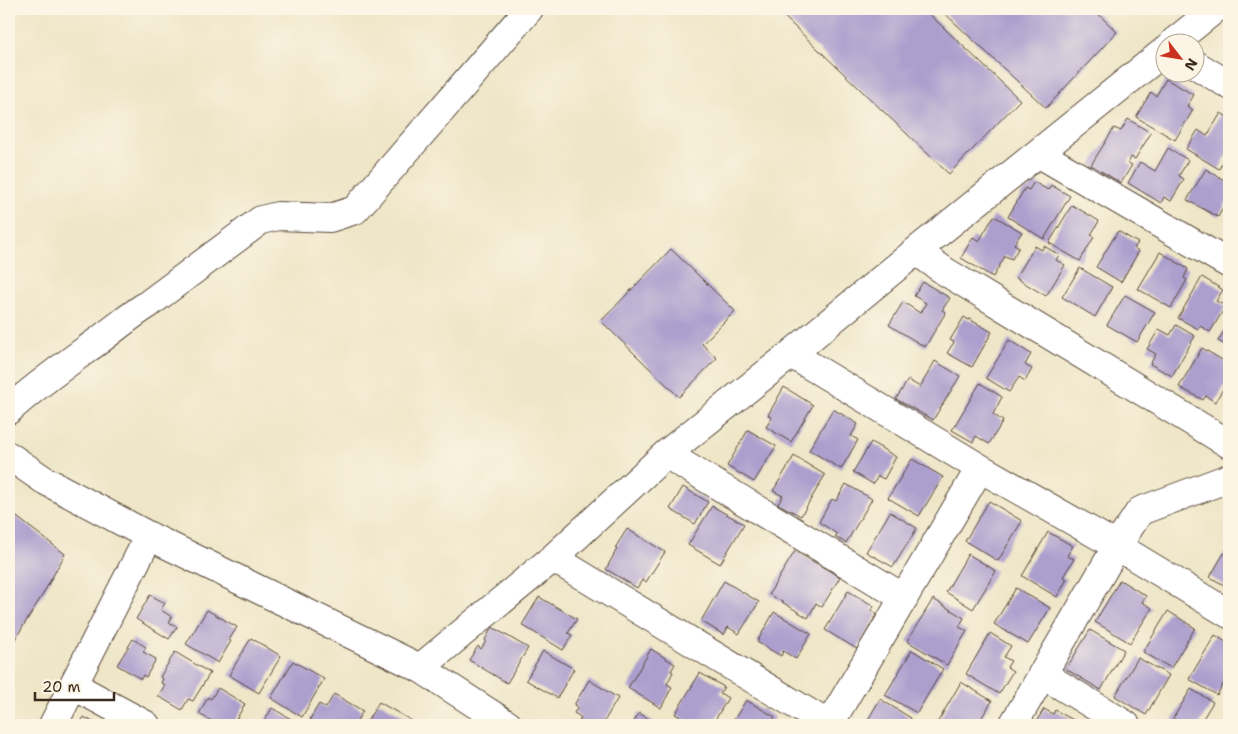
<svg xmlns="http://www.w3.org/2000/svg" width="1238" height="734" font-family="'Shantell Sans',sans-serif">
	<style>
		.building { fill: #ac9ecd }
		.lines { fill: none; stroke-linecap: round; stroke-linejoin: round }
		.minor-casing { stroke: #564637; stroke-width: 30 }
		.tertiary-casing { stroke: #564637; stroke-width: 30 }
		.minor { stroke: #fff; stroke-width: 28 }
		.tertiary { stroke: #fff; stroke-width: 28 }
	</style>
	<rect width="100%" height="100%" fill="#fcf5e5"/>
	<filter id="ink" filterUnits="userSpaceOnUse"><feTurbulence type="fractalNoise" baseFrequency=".02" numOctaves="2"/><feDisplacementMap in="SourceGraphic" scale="10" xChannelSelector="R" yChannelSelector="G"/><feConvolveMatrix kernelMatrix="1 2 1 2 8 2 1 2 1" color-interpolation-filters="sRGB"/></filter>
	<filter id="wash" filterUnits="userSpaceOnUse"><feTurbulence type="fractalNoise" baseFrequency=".0096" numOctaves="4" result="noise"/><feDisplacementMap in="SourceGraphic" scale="20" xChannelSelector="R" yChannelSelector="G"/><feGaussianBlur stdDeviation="1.12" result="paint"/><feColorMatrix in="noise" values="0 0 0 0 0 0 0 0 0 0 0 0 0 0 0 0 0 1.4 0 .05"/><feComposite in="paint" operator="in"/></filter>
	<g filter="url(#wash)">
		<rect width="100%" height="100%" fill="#eee6c7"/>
		<g id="blocks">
			<path class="building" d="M776,9H924L1020,100L949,174Z
				M940,9H1093L1117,32L1046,108Z
				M1166,79L1194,95L1187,106L1193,110L1175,140L1136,117L1151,92L1156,96Z
				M1221,113L1229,118V151L1219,169L1186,149L1198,130L1207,136Z
				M1128,119L1151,133L1135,159L1131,157L1128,163L1132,165L1121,183L1091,165L1114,128L1121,131Z
				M1168,148L1188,160L1179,176L1184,179L1171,201L1164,197L1161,203L1128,183L1140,162L1155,171Z
				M1206,169L1229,183V198L1218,217L1187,200Z
				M1034,182L1048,190L1051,185L1070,196L1044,239L1008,217L1025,188L1029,190Z
				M1072,205L1099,221L1091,235L1094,237L1080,261L1049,243Z
				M994,216L1022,232L1014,244L1019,247L1012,259L1005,256L993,277L961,258L973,237L979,241Z
				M1118,231L1138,243L1134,248L1139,251L1121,282L1096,267Z
				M1035,246L1042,250L1044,246L1059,255L1056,260L1065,265L1046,296L1016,278Z
				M671,249L735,311L702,344L717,358L679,397L601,321Z
				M1160,252L1188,269L1184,278L1187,280L1171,308L1138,289Z
				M1080,268L1112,287L1095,317L1062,297Z
				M1202,277L1223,290L1216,301L1226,306L1210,332L1200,326L1198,329L1178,318Z
				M923,282L950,298L942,310L946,312L925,347L889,325L903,302L920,313L926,303L914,296Z
				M1125,295L1155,312L1137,342L1107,325Z
				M964,317L969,320V319L992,332L972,367L947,353L954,342L950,340Z
				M1229,322V347L1218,341Z
				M1176,325L1195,336L1172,376L1150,364L1156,354L1147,349L1159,329L1170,335Z
				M1009,340L1031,354L1025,365L1032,369L1025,381L1019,377L1009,392L986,378Z
				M1202,348L1229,364V379L1215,402L1206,396L1203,400L1179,387Z
				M935,361L960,376L933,420L896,399L908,380L920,387Z
				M980,383L1002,397L993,414L1003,421L989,444L976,436L973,442L952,430Z
				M784,387L813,405L791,442L766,427L772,418L768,415Z
				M833,409L858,424L851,436L858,440L841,469L809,450Z
				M748,430L776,446L754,482L727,466Z
				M871,442L896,457L884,479L878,476L873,484L853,472Z
				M794,456L825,475L801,516L778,504L783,496L773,491Z
				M912,459L943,477L919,516L888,498Z
				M846,484L872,499L846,543L835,537L837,534L819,522L832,499L836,501Z
				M683,487L708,502L695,524L670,509Z
				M989,501L1022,521L998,561L965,541Z
				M712,506L744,524L720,564L688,545Z
				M9,511L65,554L43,594L9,649Z
				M890,512L917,528L893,567L866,552Z
				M627,529L665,552L646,582L642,580L637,588L606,569L617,549L615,548Z
				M1048,532L1073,546L1067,556L1074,559L1063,577L1067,579L1057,597L1022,576Z
				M795,551L840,577L822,607L816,603L808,618L769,594Z
				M1224,553L1229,557V588L1210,577Z
				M968,554L996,571L973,609L946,592Z
				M1120,580L1146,596L1142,602L1152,608L1130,643L1095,622Z
				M724,581L759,602L739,634L728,627L724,635L701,621Z
				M1016,588L1050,608L1028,644L994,624Z
				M848,591L874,606L872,610L877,614L857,649L825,630Z
				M150,595L165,603L161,610L172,617L169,622L177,627L169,639L136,619Z
				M539,597L577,619L568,633L572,635L563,650L522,625Z
				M933,599L964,618L959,627L967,631L947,665L907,641Z
				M207,610L237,627L229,640L231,641L218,663L186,644Z
				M1168,611L1195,628L1171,668L1143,652Z
				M774,612L811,634L796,659L783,651L781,656L757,642Z
				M492,627L528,648L507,683L469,660L478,646L481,649L486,641L485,640Z
				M1090,630L1124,650L1101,690L1066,669Z
				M990,633L1011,646L1004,657L1011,661L1007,667L1013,671L999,694L966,674Z
				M1215,635L1229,644V674L1217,695L1189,679Z
				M251,638L281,656L259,693L229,675Z
				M133,639L146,647L143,652L156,659L146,677L143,675L141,679L117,665Z
				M651,649L675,664L671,671L673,672L667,684L672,687L661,708L628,688Z
				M912,650L943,669L917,713L885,695Z
				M543,651L574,669L557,698L526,680Z
				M175,652L210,673L193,701L188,699L182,710L158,696L165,685L161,683L163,679L160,677Z
				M1138,658L1169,675L1146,715L1115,696Z
				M293,661L324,679L302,717L271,698Z
				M700,673L724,687L720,693L728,698L712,725H694L675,714Z
				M589,680L618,698L602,725H588L579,720L581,717L574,713L578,707L574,705Z
				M961,682L992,701L977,725H936Z
				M218,688L245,704L233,725H214L215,723L199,714L208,697L211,699Z
				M1191,689L1213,702L1199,725H1180L1172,720Z
				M334,694L363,711L354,725H320L310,719L319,704L326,708Z
				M880,699L911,718L907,725H865Z
				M746,700L775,717L770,725H731Z
				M379,702L419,725H370L366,723Z
				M272,708L301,725H262Z
				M1044,709L1053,714L1055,710L1077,722L1075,725H1034Z
				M639,713L659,725H632Z
				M84,717L98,725H79Z"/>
		</g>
	</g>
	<g filter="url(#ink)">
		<use href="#blocks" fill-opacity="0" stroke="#564637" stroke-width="1"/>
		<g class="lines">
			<defs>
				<path id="minor" d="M1174,42L1215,9
					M1196,65L1229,85
					M1038,153L1229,264
					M916,251L946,272L1229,444
					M791,354L980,468L1117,546L1229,614
					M9,410C35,386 65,365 94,344C112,331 128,317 147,305L261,220L278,216L330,218L355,210L529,9
					M666,454L904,598
					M553,558L829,725L980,468
					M420,668L553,558L666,454L791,354L916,251L1038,153L1166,50
					M1042,674L1126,725
					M74,686L146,725
					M53,725L149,536
					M1013,725L1117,546L1140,511L1229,478"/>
				<path id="tertiary" d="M9,456L44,480L149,536L420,668L508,725"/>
			</defs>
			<use href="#minor" class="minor-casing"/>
			<use href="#tertiary" class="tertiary-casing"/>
			<use href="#minor" class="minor"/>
			<use href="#tertiary" class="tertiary"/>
		</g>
	</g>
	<rect width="1238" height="734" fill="none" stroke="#fcf5e5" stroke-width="30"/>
	<g transform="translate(1180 58) rotate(121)"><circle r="24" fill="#fcf5e5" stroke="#afa495"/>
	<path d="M0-4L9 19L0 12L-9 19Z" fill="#c8321e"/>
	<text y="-8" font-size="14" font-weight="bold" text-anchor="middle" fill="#3b2a1e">N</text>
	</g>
	<path d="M35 692v8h79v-8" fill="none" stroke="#3b2a1e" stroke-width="2.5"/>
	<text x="42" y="692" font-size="15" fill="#3b2a1e" stroke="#fcf5e5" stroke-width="4" paint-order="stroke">20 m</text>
</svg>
